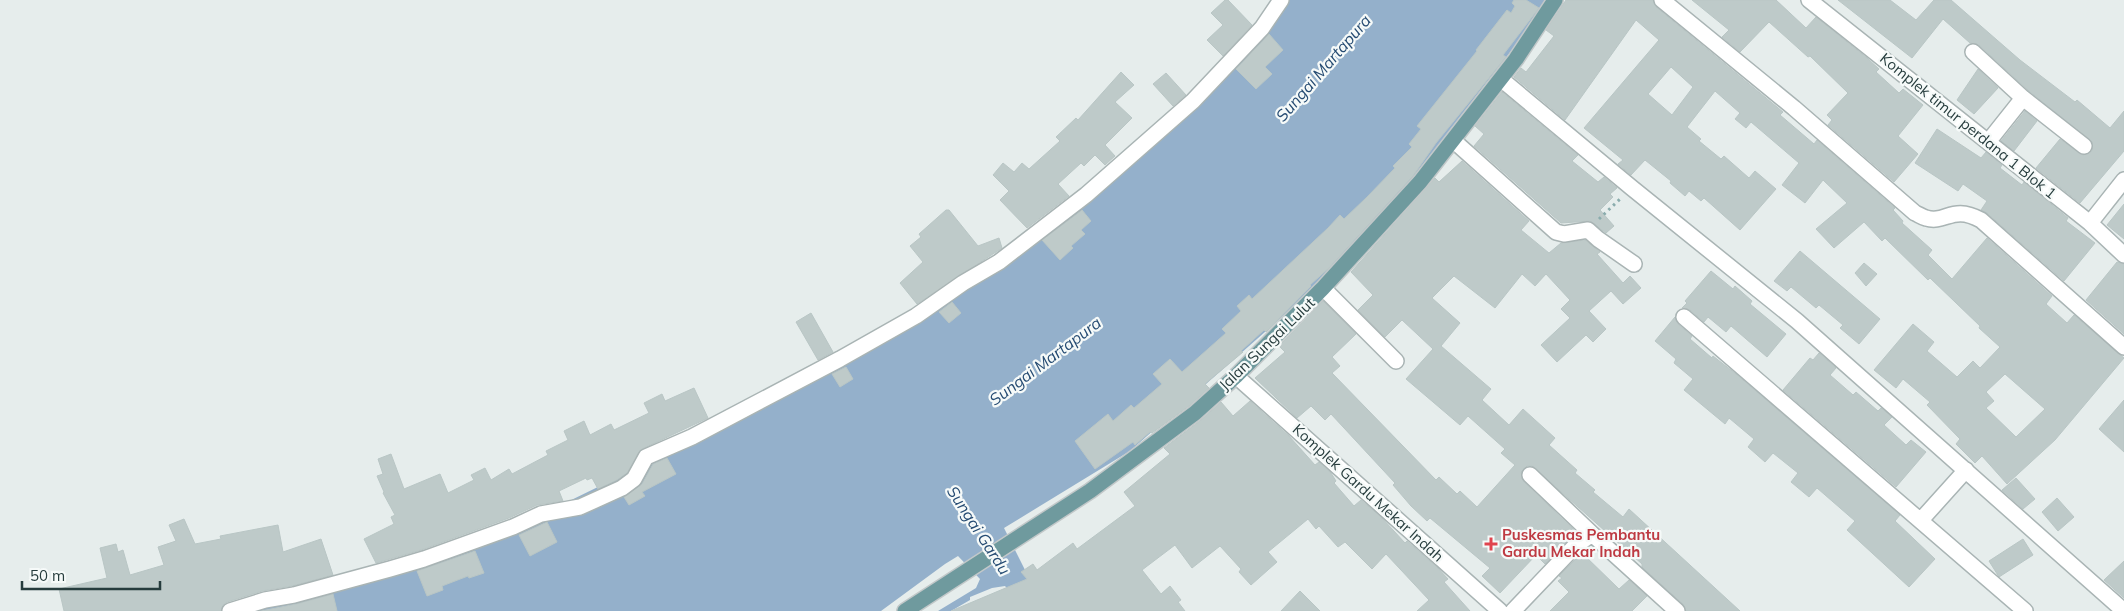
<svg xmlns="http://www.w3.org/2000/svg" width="2124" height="611" font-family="Mulish,sans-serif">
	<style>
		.water { fill: #94b0cb }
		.building { fill: #becac9; stroke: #b9c6c5; fill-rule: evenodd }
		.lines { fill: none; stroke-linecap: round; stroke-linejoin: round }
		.street-casing { stroke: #a9b4b4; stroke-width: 18 }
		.primary-casing { stroke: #c2c8c9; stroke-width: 18 }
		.path { stroke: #8aacad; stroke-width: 3; stroke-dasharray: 2.5 4; stroke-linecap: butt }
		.street { stroke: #fff; stroke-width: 15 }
		.primary { stroke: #6f9a9e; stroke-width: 15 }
		.health-dot { fill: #e0444e; stroke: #f6faf9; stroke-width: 2 }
		.labels { text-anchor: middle; stroke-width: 4.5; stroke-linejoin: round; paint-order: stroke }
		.street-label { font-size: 15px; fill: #263c3d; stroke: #f6faf9 }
		.health-label { font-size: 15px; font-weight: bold; fill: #be3a42; stroke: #f6faf9; text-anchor: start }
		.water-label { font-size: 16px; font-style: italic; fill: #264c73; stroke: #f6faf9 }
	</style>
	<rect width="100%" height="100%" fill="#e6edec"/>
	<path class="water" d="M1288,0H1545L1532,24L1391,206L1292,308L1130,451L1004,528L1025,570L1048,602L1026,611L1005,586L992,588L970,597V600L951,611H938L976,588L980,579L958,556L945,564L881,611H234L349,581L557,507L651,461L917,322L1000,268L1080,205Z"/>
	<path class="building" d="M1225,0H1228L1252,25L1223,56L1207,40L1223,25L1211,13Z
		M1514,0H1526L1539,8L1503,55L1506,57L1436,143L1413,176L1329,268L1310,285L1311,286L1266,332L1264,330L1241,351L1243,352L1205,384L1209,388L1189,406L1152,433L1150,432L1135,445L1133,442L1095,469L1075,441L1108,414L1113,421L1131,405L1134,408L1162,384L1153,374L1170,359L1182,372L1226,333L1222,329L1241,311L1237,306L1249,295L1252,299L1328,228L1340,215L1344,219L1367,197L1395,168L1393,166L1412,147L1409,144L1421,129L1417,126L1477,51L1476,50L1507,10L1511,13L1515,6L1512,3Z
		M1566,0H1653L1656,7L1783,112L1780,115L1814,144L1817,140L1895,208L1893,210L1903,221L1902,223L1932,250L1928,255L1952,279L1987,238L2052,296L2046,304L2067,323L2074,315L2124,358L2055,440L2007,484L1982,456L1975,463L1956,444L1960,439L1927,405L1930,402L1903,379L1896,388L1874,370L1913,324L1934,342L1927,351L1957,377L1973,361L1980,368L2000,347L1979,328L1980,326L1930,278L1928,280L1885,238L1882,241L1864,222L1834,248L1816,229L1847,203L1823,180L1805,203L1782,185L1799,163L1751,122L1746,128L1735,119L1740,113L1715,91L1687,127L1701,139L1699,141L1721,159L1724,156L1749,178L1755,171L1776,189L1740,230L1704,198L1701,201L1689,191L1685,196L1670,183L1671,181L1645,160L1631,175L1618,164L1623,160L1584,128L1659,40L1636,20L1565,120L1514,77L1521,68L1526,72L1554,36L1546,30ZM1671,67L1693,87L1672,115L1648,94ZM2005,374L2045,409L2016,437L1986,408L1994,401L1986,392Z
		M1692,0H1776L1806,28L1816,17L1867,58L1879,69L1876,72L1899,93L1903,89L1923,105L1898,136L1918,154L1894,182L1828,125L1832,120L1827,115L1848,93L1810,56L1808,57L1769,22L1740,52L1722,37L1729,30Z
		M1838,0H1890L1916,20L1934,0H1951L2020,60L2075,102L2077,100L2110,128L2124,111V151L2080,203L2036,168L2060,139L2083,155L2092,151V142L2029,91L1979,45L1970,43L1943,19L1912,58Z
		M1269,34L1283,50L1265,67L1272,74L1256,89L1236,69Z
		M1978,69L1998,88L1974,114L1957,100Z
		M1121,72L1134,85L1115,102L1132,118L1105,145L1115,156L1105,165L1095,155L1084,166L1081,163L1058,184L1069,196L1027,228L1000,200L1009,191L993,175L1003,163L1014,172L1022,163L1029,169L1060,141L1056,137L1076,118L1078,120Z
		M1166,73L1186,95L1173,106L1153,84Z
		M1502,92L1578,155L1572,161L1598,182L1604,177L1617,188L1610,194L1613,197L1600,210L1614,226L1606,233L1590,221L1561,223L1474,146L1484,134L1475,126Z
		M2025,111L2037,121L2014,151L2001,141Z
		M1937,129L1981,158L1986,152L2002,165L2000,168L2022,185L2024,182L2068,218L2066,221L2095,243L2064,281L1987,213L1981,210L1987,201L1963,184L1958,191L1915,163Z
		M1462,161L1529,221L1521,230L1549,253L1561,243L1585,240L1600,252L1597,254L1623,283L1630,276L1641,288L1623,304L1611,291L1589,311L1606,329L1593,342L1586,335L1557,362L1541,345L1570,318L1561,309L1570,300L1546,274L1535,286L1522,274L1495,308L1454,276L1432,298L1460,323L1441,346L1491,389L1482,400L1509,425L1523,409L1555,438L1549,445L1577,470L1575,473L1595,490L1593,492L1623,517L1629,509L1740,611H1686L1683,604L1642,567V564L1532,466H1527L1521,472L1523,481L1574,530L1566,538L1568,540L1545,564L1536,555L1500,593L1482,576L1490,568L1430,518L1427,521L1411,506L1393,485L1395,483L1331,414L1325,420L1311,406L1297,418L1255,378L1285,352L1279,346L1323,301L1356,334L1332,357L1340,366L1332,373L1436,480L1439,477L1457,494L1460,491L1477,507L1515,465L1501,453L1505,449L1468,416L1460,425L1406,379L1433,349L1402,320L1385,337L1358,310L1373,295L1351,272L1435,178L1439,182Z
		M2124,204V239L2107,225Z
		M946,210H949L978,246L999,238L1002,248L917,304L900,283L923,262L910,246L921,237L919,234Z
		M1082,210L1091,221L1081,230L1085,234L1071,246L1073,248L1060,260L1042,240Z
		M1800,251L1880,319L1859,344L1840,328L1843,325L1819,305L1816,308L1791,287L1787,291L1774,281Z
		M2117,262L2124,264V334L2086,300Z
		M1864,263L1877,274L1866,286L1855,273Z
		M1711,271L1733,289L1735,286L1752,301L1750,304L1786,334L1767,357L1731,326L1726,332L1708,317L1704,322L1690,310L1682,308L1687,303L1685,301Z
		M952,302L961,313L949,323L939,312Z
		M811,313L833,352L818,360L796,322Z
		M1675,317L1678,324L1692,336L1690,339L1712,358L1713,356L1736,374L1900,515L1895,521L1935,559L1909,587L1847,530L1855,521L1817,488L1809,497L1791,482L1798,473L1773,453L1765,462L1748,447L1754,439L1729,418L1725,424L1684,390L1693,379L1674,363L1676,359L1655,341Z
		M1819,353L1836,368L1830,375L1853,395L1856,392L1878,411L1881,408L1892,417L1884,425L1906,445L1911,440L1926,452L1896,487L1783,390L1810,358L1813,360Z
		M846,367L853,379L840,387L832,374Z
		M694,388L708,418L642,449L627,473L617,480L598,489L592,478L587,480L586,478L559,491L563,501L537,505L509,518L421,550L376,563L364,539L394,524L391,517L395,515L383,493L384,492L377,476L383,474L378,459L391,454L404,489L440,474L448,493L474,480L471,475L485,468L491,480L509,469L512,474L548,455L546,451L568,440L564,431L584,421L590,435L611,424L614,430L649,413L644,403L662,394L665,401Z
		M2124,400V452L2099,429Z
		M1250,401L1289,436L1315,465L1319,462L1331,473L1336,481L1334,483L1354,506L1361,500L1382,518L1405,543L1407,541L1438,568L1448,579L1444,582L1470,611H1417L1429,600L1386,554L1372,569L1345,542L1338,547L1319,526L1316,529L1308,519L1268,552L1277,562L1251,585L1239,572L1241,569L1220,546L1192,568L1175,545L1142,570L1161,594L1170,586L1181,600L1178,602L1185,611H951L1027,579L1021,572L1033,564L1037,570L1073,543L1077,549L1135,506L1124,492L1170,454L1164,448L1201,420L1221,402L1233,416Z
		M667,458L676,474L642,492L645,496L629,505L624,497L642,484L653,464Z
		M2016,478L2035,499L2023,509L2002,490Z
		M2057,498L2074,517L2058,531L2042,512Z
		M184,519L195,544L221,539L220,536L278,525L283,552L321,539L333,575L292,586L262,591L227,602L223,605L221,611H64L59,589L107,578L100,548L116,544L118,552L123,550L130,575L164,565L158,547L176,541L169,525Z
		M547,522L557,542L530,556L519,535Z
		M2023,539L2033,555L1999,577L1989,561Z
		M475,551L484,573L469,578L468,576L442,586L443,590L427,596L417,571Z
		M1582,553L1619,589L1629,580L1647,596L1632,611H1550L1569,592L1558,581L1562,578L1559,576Z
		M2124,561V598L2104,580Z
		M1300,591L1320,611H1281Z
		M333,594L337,611H261L296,604Z"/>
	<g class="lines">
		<defs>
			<path id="street" d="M1662,0L1794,108L1915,213C1918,214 1922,217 1926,218C1946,224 1952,204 1981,220L2124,347
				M1809,0L2090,223L2124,255
				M1973,52L2023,98L2084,146
				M1501,79L1632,188L1797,321L2124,611
				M1454,141L1556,232L1564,234L1588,230L1598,239L1634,264
				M1988,142L2023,98
				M2090,223L2124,180
				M1323,288L1396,361
				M1684,317L2025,611
				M1236,376L1500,611
				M1530,475L1592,534
				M1921,520L1966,470
				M230,611L265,600L294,595L390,569L424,559L513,527L541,514L580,507L622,488L634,479L646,457L692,437L840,359L916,316L963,283L999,262L1086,195L1193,101L1262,28L1281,0
				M1513,611L1575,546L1592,534L1677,611"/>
			<path id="primary" d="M905,611L1090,491L1195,413L1236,376L1323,288L1420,182L1516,59L1555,0"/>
		</defs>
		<use href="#street" class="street-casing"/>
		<use href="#primary" class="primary-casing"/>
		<path class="path" d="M1599,219L1620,199"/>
		<use href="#street" class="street"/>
		<use href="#primary" class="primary"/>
	</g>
	<path class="health-dot" d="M1488.5 536.5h5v5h5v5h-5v5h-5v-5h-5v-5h5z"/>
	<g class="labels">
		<g class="street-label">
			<text transform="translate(1968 126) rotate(39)" y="5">Komplek timur perdana 1 Blok 1</text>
			<text transform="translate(1267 344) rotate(-44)" y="5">Jalan Sungai Lulut</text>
			<text transform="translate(1368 493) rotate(42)" y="5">Komplek Gardu Mekar Indah</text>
		</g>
		<g class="health-label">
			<text x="1502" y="540">Puskesmas Pembantu<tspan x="1502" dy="17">Gardu Mekar Indah</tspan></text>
		</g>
		<g class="water-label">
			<text transform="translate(1323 68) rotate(-49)" y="6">Sungai Martapura</text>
			<text transform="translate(1045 361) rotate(-37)" y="6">Sungai Martapura</text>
			<text transform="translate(979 530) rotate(57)" y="6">Sungai Gardu</text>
		</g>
	</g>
	<path d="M22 581v8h138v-8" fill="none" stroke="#263c3d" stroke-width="2.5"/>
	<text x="30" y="581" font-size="15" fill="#263c3d" stroke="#f6faf9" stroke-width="4" paint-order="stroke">50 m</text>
</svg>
